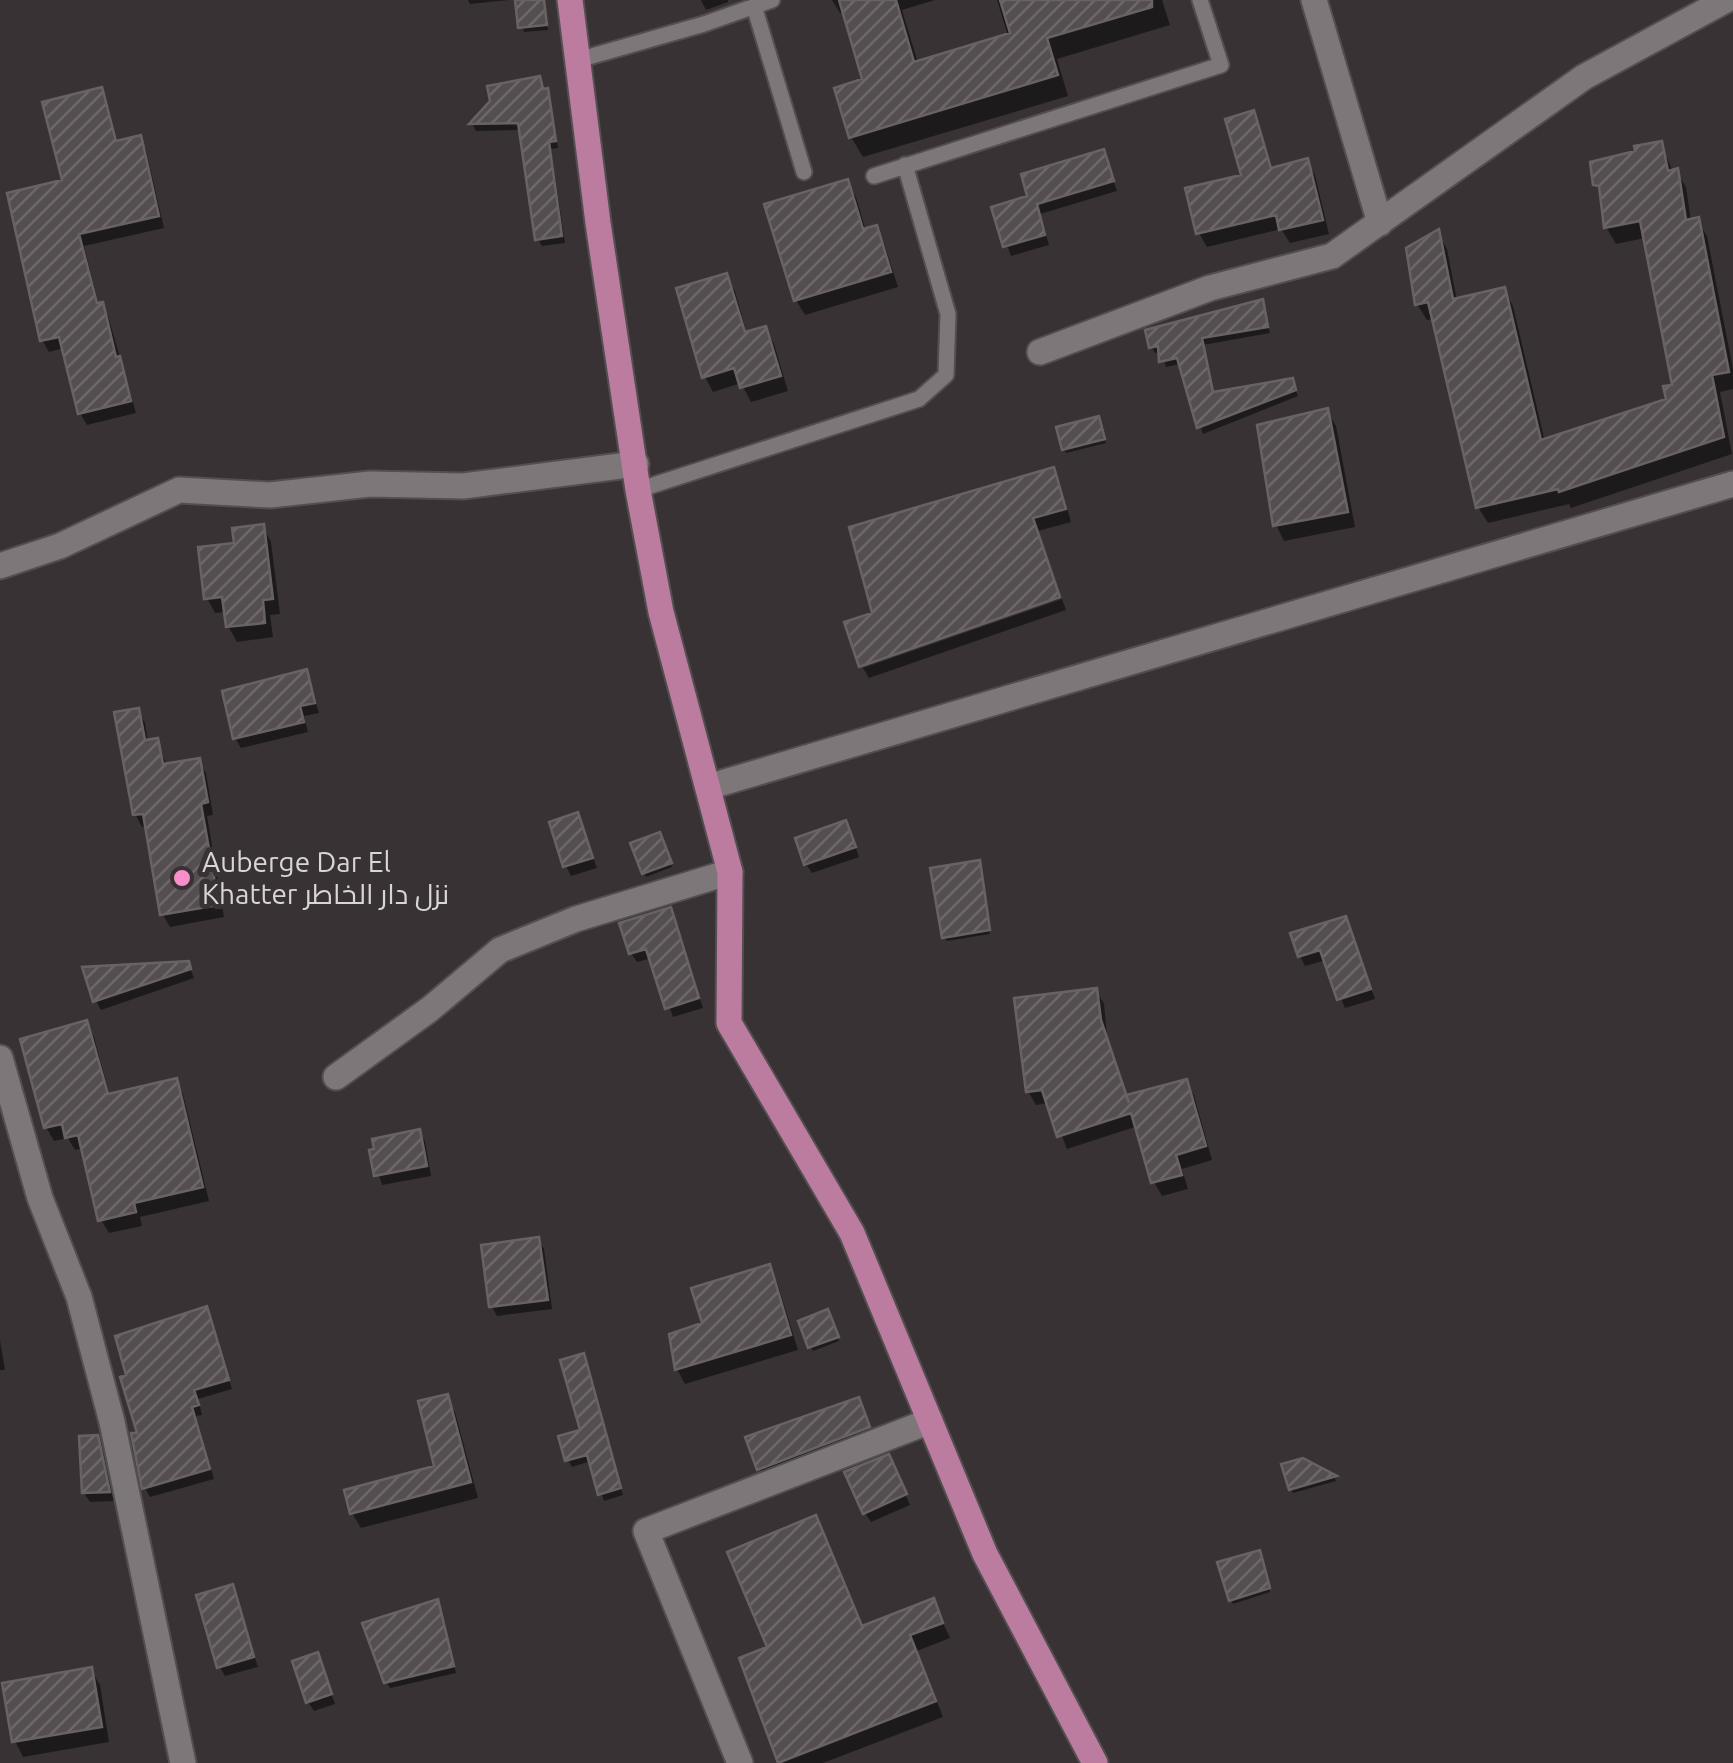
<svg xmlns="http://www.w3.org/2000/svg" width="1733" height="1763" font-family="Ubuntu,Cairo,sans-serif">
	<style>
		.shadow { fill: #0007 }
		.building { fill: url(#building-hatch); stroke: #696265; stroke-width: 2.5 }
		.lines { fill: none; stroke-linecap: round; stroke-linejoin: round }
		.lane-casing { stroke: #534e50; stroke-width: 19 }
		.street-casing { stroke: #534e50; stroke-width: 29 }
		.primary-casing { stroke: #534e50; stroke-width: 29 }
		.lane { stroke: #7e777a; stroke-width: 15 }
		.street { stroke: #7e777a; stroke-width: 25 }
		.primary { stroke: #bc7c9f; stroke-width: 25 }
		.poi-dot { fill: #f98fc9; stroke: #383235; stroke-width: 4 }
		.labels { text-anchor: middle; stroke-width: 10; stroke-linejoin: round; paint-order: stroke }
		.poi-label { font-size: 28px; fill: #d9d5d7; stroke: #383235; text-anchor: start }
	</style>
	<defs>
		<pattern id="building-hatch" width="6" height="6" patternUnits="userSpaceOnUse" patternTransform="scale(2.5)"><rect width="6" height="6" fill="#544e51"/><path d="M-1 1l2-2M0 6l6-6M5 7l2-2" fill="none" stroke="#6c6769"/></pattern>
	</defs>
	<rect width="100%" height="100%" fill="#383235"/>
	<path class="shadow" d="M468,0H509L470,4Z
		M518,0H544L548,30L524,32Z
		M701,0H728V2L706,10Z
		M832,0H935L902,10L918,63L1008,36L997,0H1162L1170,25L1057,59L1068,96L863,157L851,137L865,81L845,12L840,13Z
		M539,79L550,98L558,148L551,149L565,243L542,246L538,239L521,130L476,131L472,124L492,102Z
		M100,90L107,102L118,143L139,138L146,150L164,228L84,246L99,305L108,316L136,413L87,425L80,413L64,348L49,352L42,340L65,182Z
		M1252,113L1260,127L1273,170L1307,161L1315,175L1329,234L1290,243L1281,229L1207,247L1199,233L1244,176Z
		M1661,144L1673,172L1676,171L1686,187L1691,221L1697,220L1707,236L1733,369V389L1720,392L1732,454L1571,508L1569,504L1488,523L1478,507L1434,319L1427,320L1417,304L1438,233L1447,249L1457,301L1504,290L1513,306L1545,442L1669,401L1675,387L1645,238L1616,244L1606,227L1603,196L1596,184Z
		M1103,152L1117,191L1040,214L1049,245L1011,256L994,208L1031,198Z
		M847,182L856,197L866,231L875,228L884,243L898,287L805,315L796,300Z
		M726,276L735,291L747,334L765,329L774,344L788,391L751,402L741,383L713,392L705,377Z
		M1262,302L1270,333L1203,345L1214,394L1292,381L1298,396L1203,434L1181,364L1166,367L1161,352L1155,353L1151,347Z
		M1327,411L1336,426L1355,527L1284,541L1276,525Z
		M1100,422L1106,443L1066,453L1064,449Z
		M1053,470L1060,483L1071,522L1038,531L1060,595L861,663L875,614Z
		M263,527L271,542L280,614L270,615L273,637L237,642L228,626L227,612L215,613L207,598L237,545Z
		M1062,599L1066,610L869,678L863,668Z
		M306,672L319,713L304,716L308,732L241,748L235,738Z
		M138,710L145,723L148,742L157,741L167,766L198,760L206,773L213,815L207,816L224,917L170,927L163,915L147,826L142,827L135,814Z
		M577,815L597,868L571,876L566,866Z
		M851,833L859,857L812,873L806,864Z
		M661,839L672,867L646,877L644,873Z
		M979,863L990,934L947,941L944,937Z
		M670,910L703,1008L673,1017L652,958L637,962L631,953Z
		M1345,919L1375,999L1345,1008L1326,960L1305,966L1300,956Z
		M188,963L194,978L101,1010L96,1001Z
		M1096,990L1104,1004L1107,1036L1128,1097L1186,1082L1194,1095L1212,1160L1182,1169L1188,1189L1162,1196L1154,1182L1138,1126L1067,1149L1049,1103L1036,1105L1028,1091Z
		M86,1023L94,1037L110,1096L176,1080L183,1094L209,1201L140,1217L142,1226L109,1233L101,1220L84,1148L75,1150L68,1138L54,1141L46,1127Z
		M419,1132L425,1141L431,1176L382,1185L372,1152Z
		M538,1240L544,1249L552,1309L497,1316L492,1307Z
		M769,1267L777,1282L798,1350L685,1384L677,1369L705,1324Z
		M206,1309L232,1389L198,1399L202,1415L196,1416L214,1479L150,1497L145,1488L140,1436Z
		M830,1316L839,1341L813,1351L811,1347Z
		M0,1340L5,1370H0Z
		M583,1356L623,1495L604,1501L591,1461L572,1467L568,1460L583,1432Z
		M446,1397L455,1412L478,1498L361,1528L352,1513L437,1468Z
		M864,1410L873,1437L765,1478L760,1469Z
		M97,1438L102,1448L114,1501L90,1502L84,1493Z
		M1302,1461L1335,1478L1336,1481L1293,1493L1291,1489Z
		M893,1467L910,1505L871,1522L865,1513Z
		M815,1518L863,1629L933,1601L950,1638L917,1651L943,1717L823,1763H781L742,1660L770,1648Z
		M1261,1557L1270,1592L1233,1604L1231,1600Z
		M232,1587L258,1667L225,1676L220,1667Z
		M440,1609L456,1673L390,1688L386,1682Z
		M317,1655L335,1704L314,1711L308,1702Z
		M91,1670L100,1685L109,1742L23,1757L15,1741Z"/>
	<path class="building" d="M515,0H544L547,25L518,28Z
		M839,0H896L914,62L1010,33L1000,0H1152V7L1047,38L1058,75L849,138L834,88L862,79Z
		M540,76L543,89L548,88L556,141L549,142L562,236L535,240L518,123L469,124L490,101L487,86Z
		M102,87L116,141L141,135L159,216L79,234L97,303L103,302L116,357L120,356L131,401L78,414L59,337L40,341L7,193L62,180L42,102Z
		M1254,110L1271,168L1308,158L1323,220L1279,230L1276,215L1196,234L1185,188L1241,175L1225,119Z
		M1662,141L1668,171L1678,168L1686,220L1699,217L1729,372L1712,375L1724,437L1559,492L1558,489L1476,508L1428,302L1415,305L1406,248L1439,229L1453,299L1505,287L1541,440L1666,399L1663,386L1672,385L1640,221L1604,228L1599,186L1593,185L1590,162L1635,151L1634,146Z
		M1104,149L1114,181L1037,204L1045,235L1003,247L991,207L1027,196L1021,174Z
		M848,179L863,229L877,225L891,272L794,301L764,204Z
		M727,273L745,332L766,326L781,376L740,388L734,368L702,378L676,288Z
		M1263,299L1268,327L1202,338L1213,392L1293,378L1296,390L1197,428L1177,358L1159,362L1158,346L1149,348L1145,330Z
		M1328,408L1348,512L1273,526L1257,425Z
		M1099,416L1105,439L1062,450L1056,427Z
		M1054,467L1066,509L1033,518L1060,597L859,667L844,622L872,613L849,527Z
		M264,524L273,599L263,600L265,623L226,627L222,597L204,599L198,547L234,543L232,528Z
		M307,669L315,703L300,706L304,722L233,739L222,691Z
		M139,708L145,740L158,738L163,764L200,758L208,802L201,804L219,905L160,915L143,814L133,815L114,712Z
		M578,812L593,858L563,867L549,822Z
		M846,820L856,847L804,865L795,838Z
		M660,832L672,863L642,874L630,843Z
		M980,860L990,930L942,938L930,868Z
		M671,907L699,998L665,1009L646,949L629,954L619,923Z
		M1346,916L1371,989L1337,1000L1320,950L1298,957L1290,933Z
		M189,961L191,969L93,1002L82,967Z
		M1097,988L1101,1020L1129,1103L1126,1095L1187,1079L1206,1146L1176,1155L1182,1175L1151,1183L1131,1113L1057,1137L1042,1090L1026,1092L1014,998Z
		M87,1020L108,1094L177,1078L203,1187L134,1203L136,1212L98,1221L78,1135L65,1138L62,1124L44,1128L20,1039Z
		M420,1129L427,1166L374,1176L369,1150L374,1149L372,1139Z
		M539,1237L548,1300L489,1307L481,1245Z
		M770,1264L791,1335L675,1370L669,1334L702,1323L691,1288Z
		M207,1306L229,1380L194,1390L199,1405L192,1407L210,1469L142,1489L131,1433H137L120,1377L126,1375L115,1336Z
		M828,1309L839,1337L808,1348L798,1321Z
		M584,1353L621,1488L598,1495L587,1455L565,1461L558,1436L580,1430L560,1360Z
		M448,1394L471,1482L350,1514L344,1490L434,1466L418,1401Z
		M859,1397L870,1427L757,1470L745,1437Z
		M98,1435L110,1492L82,1493L79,1436Z
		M889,1454L907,1494L863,1514L844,1472Z
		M1303,1458L1337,1476L1289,1490L1281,1464Z
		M816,1515L862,1626L934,1598L943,1623L910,1635L936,1701L778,1763L739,1658L767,1647L727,1552Z
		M1260,1550L1270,1588L1229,1601L1217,1562Z
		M233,1584L254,1657L217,1668L196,1595Z
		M438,1599L454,1666L384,1683L362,1623Z
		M318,1652L332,1694L306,1703L292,1661Z
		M92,1667L102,1727L12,1742L2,1683Z"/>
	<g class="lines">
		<defs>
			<path id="lane" d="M754,6L804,172
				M578,60L704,24L772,0
				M874,176L1221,65L1200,0
				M638,490L919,399L946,375L948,314L905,165"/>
			<path id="street" d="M1314,0L1380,223
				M1040,352L1210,288L1332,256L1584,77L1726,0
				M0,566L60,546L179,490L270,495L370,484L463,486L636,464
				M708,787L1733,484
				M0,1058L40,1198L79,1297L112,1422L183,1763
				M336,1077L430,1009L500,950L576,919L730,872
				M740,1763L646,1531L930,1421"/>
			<path id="primary" d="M570,0L598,223L638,490L661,612L730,872L729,1023L852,1233L985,1554L1095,1763"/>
		</defs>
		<use href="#lane" class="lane-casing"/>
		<use href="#street" class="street-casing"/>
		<use href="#primary" class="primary-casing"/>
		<use href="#lane" class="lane"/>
		<use href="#street" class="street"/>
		<use href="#primary" class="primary"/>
	</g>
	<circle class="poi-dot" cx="182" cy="878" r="10"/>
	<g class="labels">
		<g class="poi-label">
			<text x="202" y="872">Auberge Dar El<tspan x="202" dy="32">Khatter نزل دار الخاطر</tspan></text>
		</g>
	</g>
</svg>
